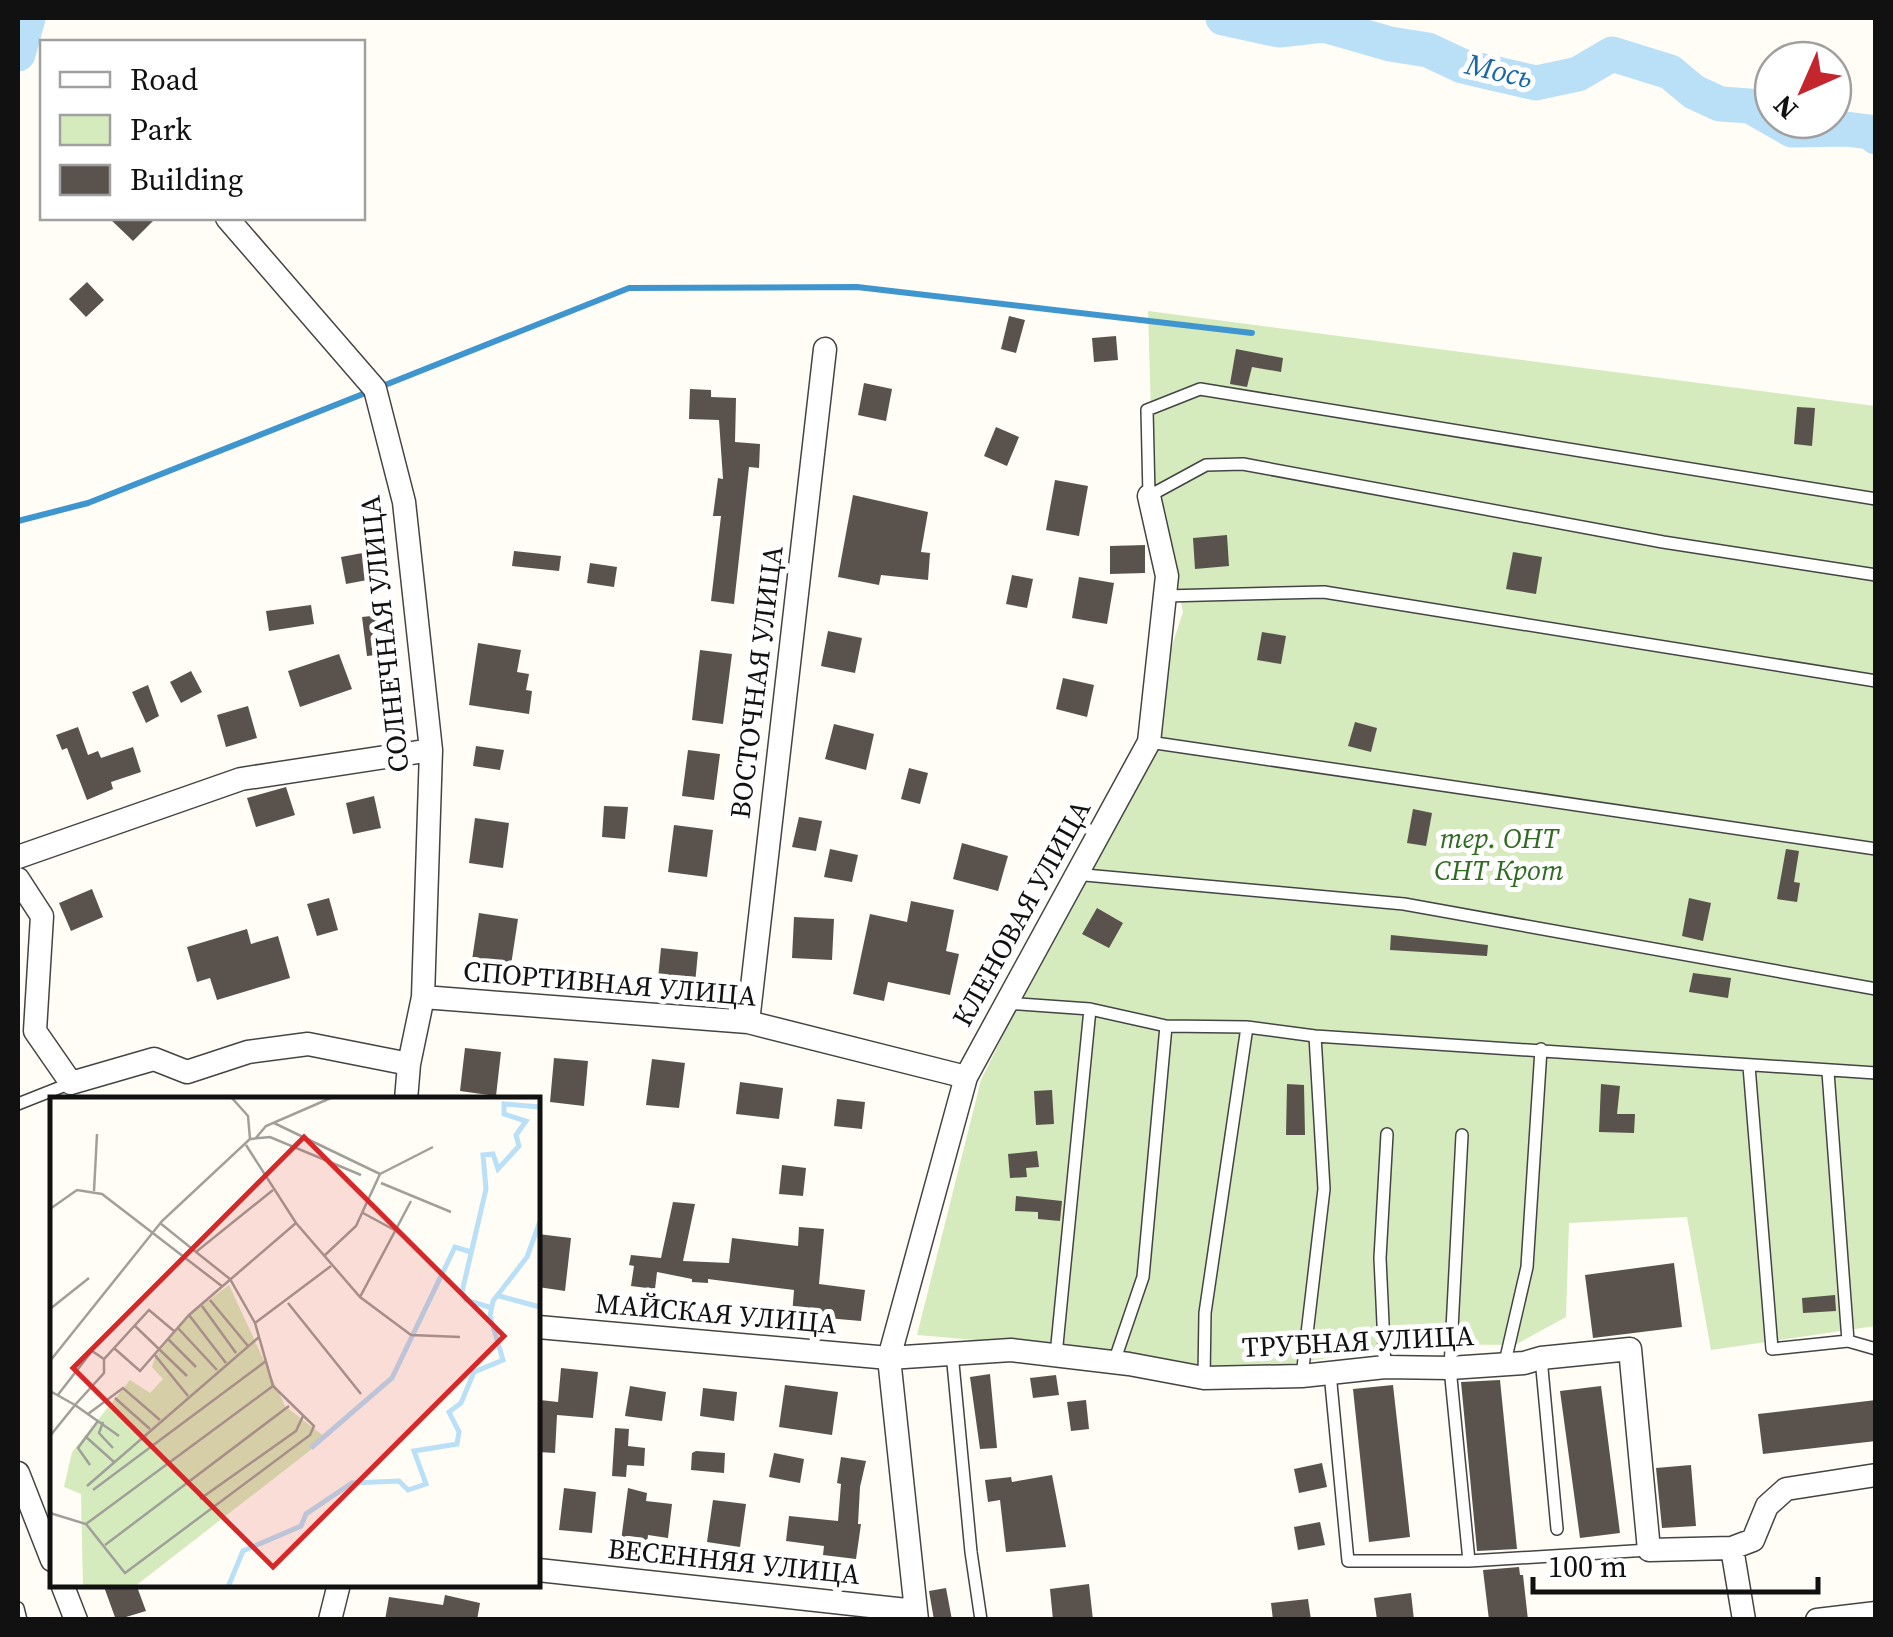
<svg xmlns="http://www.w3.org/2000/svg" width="1893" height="1637" font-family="'Source Serif 4',serif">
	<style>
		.green { fill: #d5ebbd }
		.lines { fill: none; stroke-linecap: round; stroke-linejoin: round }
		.stream { stroke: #3f96cf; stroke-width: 6 }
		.river { stroke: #b9e0f7; stroke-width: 35 }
		.building { fill: #5a524d }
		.lane-casing { stroke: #444; stroke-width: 14 }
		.street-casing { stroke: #444; stroke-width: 25 }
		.lane { stroke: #fff; stroke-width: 11 }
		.street { stroke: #fff; stroke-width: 22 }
		.labels { text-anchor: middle; stroke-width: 10; stroke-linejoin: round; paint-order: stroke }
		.street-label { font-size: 28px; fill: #111; stroke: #fff }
		.park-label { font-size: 28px; font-style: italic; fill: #2f6b1f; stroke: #fff }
		.water-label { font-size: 30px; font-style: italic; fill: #1768a6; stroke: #fff }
		.inset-river { fill: none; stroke: #b9e0f7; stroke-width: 5 }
		.inset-road { fill: none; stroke: #a09f9a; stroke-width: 2.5 }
		.view { fill: #d62828; fill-opacity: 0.15; stroke: #d62828; stroke-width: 5 }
		.inset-edge { fill: none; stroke: #111; stroke-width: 5 }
	</style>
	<rect width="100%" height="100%" fill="#fffdf5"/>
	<path class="green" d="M1148,311L1875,406V1326L1711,1350L1687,1217L1569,1223L1566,1317L1515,1345L1414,1344L1204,1378L1091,1350L917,1335L981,1080L1125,789L1183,612L1153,482Z"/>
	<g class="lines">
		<path class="stream" d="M380,387L629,288L857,287L1252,333
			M18,521L88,503L368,392"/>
		<path class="river" d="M1223,18L1279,30L1324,25L1390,44L1428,50L1462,66L1536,83L1578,74L1612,54L1670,72L1694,92L1720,104L1750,106L1792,130L1846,129L1870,132L1876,137
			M18,54L28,18"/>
	</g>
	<path class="building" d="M109,218H156L133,241Z
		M87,282L104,300L86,317L69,299Z
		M1009,316L1025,320L1016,353L1001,349Z
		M1116,336L1118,360L1094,362L1092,338Z
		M1236,349L1283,358L1281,372L1252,367L1247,387L1230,384Z
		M864,383L892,389L886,421L858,415Z
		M690,389L711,390V397L736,398L735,442L760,444L759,468L749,467L734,604L711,601L721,516H713L718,478L723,479L719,420L689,419Z
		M1797,407L1815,408L1812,446L1794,444Z
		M996,427L1019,437L1007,466L984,456Z
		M1055,480L1088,486L1079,536L1046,530Z
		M853,495L928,512L921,552L930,553L928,580L881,575L879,585L838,577Z
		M1227,535L1229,566L1195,569L1193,538Z
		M1145,545V573L1110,574V546Z
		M373,551L378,578L346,584L341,557Z
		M514,551L561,556L559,571L512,566Z
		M1513,552L1542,557L1536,594L1506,589Z
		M590,563L617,567L614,587L587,583Z
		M1012,575L1033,579L1027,608L1006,604Z
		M1079,577L1114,583L1107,624L1072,618Z
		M311,605L314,624L269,631L266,611Z
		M380,615L385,654L367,656L362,617Z
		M828,631L862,638L855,673L821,666Z
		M1262,632L1286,636L1281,664L1257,660Z
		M478,643L521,650L517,672L529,674L526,690L532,691L529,714L469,705Z
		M700,650L732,654L723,724L692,720Z
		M339,654L352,689L300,707L288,671Z
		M191,671L202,692L181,703L170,682Z
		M1063,678L1094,685L1087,717L1056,709Z
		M148,685L159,716L146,723L132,692Z
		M248,706L257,738L226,747L217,715Z
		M1355,722L1377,728L1371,752L1348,746Z
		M834,724L874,734L866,770L825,759Z
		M78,727L88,755L98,751L101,758L133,747L141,772L111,782L113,789L87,800L67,748L62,750L56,735Z
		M476,746L504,750L500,770L473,766Z
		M688,750L720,754L714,800L682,796Z
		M909,768L928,773L920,804L901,799Z
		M286,787L295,815L256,827L247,798Z
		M374,796L381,828L353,834L346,803Z
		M604,806L628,807L625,839L602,837Z
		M1413,809L1432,813L1426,846L1407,843Z
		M799,817L822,821L816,851L792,847Z
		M475,818L509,823L503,868L469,863Z
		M674,825L713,830L707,877L668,872Z
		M962,843L1008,856L998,891L953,879Z
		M830,849L858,855L852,882L824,877Z
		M1786,849L1799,851L1794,882L1800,883L1797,902L1777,899Z
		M92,889L103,917L71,931L59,903Z
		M329,898L338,930L317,936L307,904Z
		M1689,898L1711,903L1703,941L1682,936Z
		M911,901L954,910L946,951L959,954L950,995L888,982L884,1001L853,994L870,914L907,922Z
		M1097,908L1123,923L1109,948L1082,934Z
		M479,913L518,919L511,965L472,960Z
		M794,917L834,919L832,960L792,958Z
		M247,929L251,944L278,936L290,978L217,1000L210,978L197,982L187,947Z
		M1391,935L1488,945L1487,956L1390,950Z
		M661,948L698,952L695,984L658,979Z
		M988,950L1005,959L987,996L970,988Z
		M1693,973L1731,978L1728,998L1689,992Z
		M465,1048L501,1052L496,1096L460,1091Z
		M554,1058L588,1061L584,1106L550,1102Z
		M652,1059L685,1063L679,1108L646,1105Z
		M740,1082L783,1088L779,1119L736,1114Z
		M1287,1084L1304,1085L1305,1135H1286Z
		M1601,1084L1620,1086L1617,1114H1635L1634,1133L1599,1132Z
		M1052,1090L1054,1124L1036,1125L1034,1091Z
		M837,1099L865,1102L862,1129L834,1126Z
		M1037,1151L1039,1167L1026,1168L1027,1177L1010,1178L1008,1154Z
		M782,1165L806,1168L803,1196L779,1194Z
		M1016,1196L1062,1201L1060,1221L1038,1219V1212L1015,1211Z
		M673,1202L695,1204L683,1261L729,1263L732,1238L798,1246L799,1227L824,1229L819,1284L865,1290L861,1321L792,1315L794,1290L708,1279V1283L692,1282V1279L657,1272L655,1289L631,1286L634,1266L629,1265L631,1255L661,1258Z
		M538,1234L571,1238L565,1291L538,1287Z
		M1674,1263L1682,1327L1593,1338L1585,1275Z
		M1835,1295L1836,1311L1803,1313L1802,1298Z
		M561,1368L598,1372L593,1418L557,1415L555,1453L538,1452L540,1400L558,1402Z
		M990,1374L997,1448L980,1449L970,1377Z
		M1056,1375L1059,1395L1033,1398L1030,1378Z
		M1500,1380L1517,1549L1477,1551L1461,1382Z
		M785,1385L838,1392L832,1435L779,1427Z
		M1393,1385L1410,1537L1369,1542L1353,1389Z
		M630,1386L666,1392L662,1421L625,1416Z
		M1601,1386L1620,1533L1580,1538L1560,1391Z
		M703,1388L737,1392L734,1421L700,1416Z
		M1086,1400L1089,1429L1071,1431L1067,1402Z
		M1876,1400V1441L1763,1454L1758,1414Z
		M615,1428L629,1429L628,1446L645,1448L644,1466L627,1465L626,1477L612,1476Z
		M696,1451L725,1453L724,1473L691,1470L692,1453Z
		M774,1453L804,1459L800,1483L769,1477Z
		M841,1457L866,1461L860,1487L858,1524H861L856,1559L823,1555L824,1546L786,1541L789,1516L838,1521L841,1484L837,1483Z
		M1322,1463L1327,1487L1299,1493L1294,1469Z
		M1691,1465L1696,1526L1662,1528L1656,1468Z
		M1052,1475L1066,1547L1006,1552L1000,1500L988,1502L985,1480L1011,1477L1012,1482Z
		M564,1488L596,1492L592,1533L559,1530Z
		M628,1488L647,1493L646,1501L672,1504L668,1538L648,1535L647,1544L621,1541Z
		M713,1500L746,1504L740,1547L707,1542Z
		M1320,1522L1325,1545L1298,1550L1294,1527Z
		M1519,1567L1520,1575H1523L1528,1620H1489L1483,1570Z
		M103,1584H136L146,1611L116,1620Z
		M1089,1584L1093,1620H1053L1050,1589Z
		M946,1588L952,1620H934L929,1591Z
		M1411,1593L1414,1620H1377L1374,1598Z
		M445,1595L480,1603L477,1620H385L389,1597L443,1605Z
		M1308,1599L1311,1620H1273L1271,1603Z"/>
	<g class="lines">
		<defs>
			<path id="lane" d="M1876,499L1200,389L1147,410L1149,496L1206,465L1243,464L1663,542L1876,575
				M1165,596L1324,592L1876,681
				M1149,742L1876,849
				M1074,874L1404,904L1876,989
				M1005,1003L1090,1009L1166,1026L1247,1027L1315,1036L1876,1073
				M1749,1066L1772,1349L1848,1341L1876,1349
				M1828,1072L1848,1341
				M18,1104L71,1083
				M1462,1135L1450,1368L1469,1561
				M952,1353L971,1552L981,1620
				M1056,1355L1090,1009
				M1541,1358L1557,1529
				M1114,1362L1143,1277L1166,1026
				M1505,1362L1527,1267L1541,1049
				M1385,1367L1380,1258L1387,1134
				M1330,1373L1348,1561H1469L1649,1550
				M1302,1376L1324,1189L1315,1036
				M1204,1378L1205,1313L1247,1027
				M18,1608L21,1620"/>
			<path id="street" d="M227,218L375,389L404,502L431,750L423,997L409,1064L406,1100
				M18,857L241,779L431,750
				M18,879L42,916L35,1031L71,1083L154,1059L187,1072L248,1052L308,1044L409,1064
				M423,997L748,1022L966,1077
				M748,1022L825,349
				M538,1327L889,1358L1011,1350L1129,1364L1204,1378L1302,1376L1385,1367L1450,1368L1524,1363L1541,1358L1630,1349L1649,1550L1732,1548L1744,1620
				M18,1473L52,1560
				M1732,1548L1753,1540L1767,1506L1786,1489L1876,1475
				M538,1570L916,1611L917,1620
				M62,1584L76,1620
				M916,1611L889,1358L966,1077L1149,742L1167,576L1149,496
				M330,1620L339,1584
				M1817,1620L1876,1613"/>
		</defs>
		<use href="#lane" class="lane-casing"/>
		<use href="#street" class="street-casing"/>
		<use href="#lane" class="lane"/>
		<use href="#street" class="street"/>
	</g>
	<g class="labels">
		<g class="street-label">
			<text transform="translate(384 634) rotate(-96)" y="10">СОЛНЕЧНАЯ УЛИЦА</text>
			<text transform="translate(756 682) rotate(-83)" y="10">ВОСТОЧНАЯ УЛИЦА</text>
			<text transform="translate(1021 913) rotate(-61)" y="10">КЛЕНОВАЯ УЛИЦА</text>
			<text transform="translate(610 983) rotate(5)" y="10">СПОРТИВНАЯ УЛИЦА</text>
			<text transform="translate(716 1313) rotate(5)" y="10">МАЙСКАЯ УЛИЦА</text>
			<text transform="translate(1358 1341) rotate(-3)" y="10">ТРУБНАЯ УЛИЦА</text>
			<text transform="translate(734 1561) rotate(6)" y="10">ВЕСЕННЯЯ УЛИЦА</text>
		</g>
		<g class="park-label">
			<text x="1499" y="848">тер. ОНТ<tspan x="1499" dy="32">СНТ Крот</tspan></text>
		</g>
		<g class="water-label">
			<text transform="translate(1499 71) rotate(13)" y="10">Мось</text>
		</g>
	</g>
	<g transform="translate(50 1097)">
		<rect width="490" height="490" fill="#fffdf5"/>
		<path d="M179,188L235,309L276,341L84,490H33L31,397L14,390L22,355L80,283L100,296L113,282L102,270L105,260L139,218Z" fill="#d5ebbd"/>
		<path class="inset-river" d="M449,199L490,210M442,211L416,203L412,195L436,92L433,58L443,57L448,72L469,49L466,38L476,24L454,17V7L490,10M261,351L342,281L405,150L421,155M178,490L193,454L251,429L256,417L302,386L349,384L358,393L376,387L364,354L407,347L409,335L399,315L411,306L424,275L453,263L440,219L443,204L477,160L490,124"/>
		<path class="inset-road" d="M224,26L330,77M200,42L220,40L311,78M205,42L216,29L283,0M196,48L246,126L310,200L361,238L410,240M330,77L383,50M331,86L401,115M44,94L47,37M0,112L27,93L52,97L173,190M313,116L348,135M110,126L146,155L223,93M274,159L306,129L330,77M310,200L361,104M160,203L198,249M238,206L311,297M152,209L186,256M0,212L39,181M139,218L176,266M205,226L281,169M84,228L137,279M127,230L167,273M118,242L146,270M64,251L90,274L139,218L246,126M104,257L138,299M54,262V276L25,308L69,339M0,264L112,124L200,42L198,19L181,0M0,294L25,308L0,339M7,299L42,254L54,262L99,213L124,234M65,301L100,332M38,317L73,291L110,323M53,325L49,336L63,351M35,339L64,365M40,368L28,351L48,324M37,389L209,240M43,393L216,264M150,402L246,334L253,319M0,416L36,427L75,476L260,338L264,329L223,289L205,226L180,182L146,155M36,427L223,289M55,448L239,309"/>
		<path class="view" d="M254,40L454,239L223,470L23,271Z"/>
		<rect width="490" height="490" class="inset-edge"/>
	</g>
	<rect width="1893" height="1637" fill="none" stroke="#111111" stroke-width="40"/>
	<rect x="40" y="40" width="325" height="180" fill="#ffffff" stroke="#a0a0a0" stroke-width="2.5"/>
	<rect x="60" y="72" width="50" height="15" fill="#ffffff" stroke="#a0a0a0" stroke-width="2.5"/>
	<text x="130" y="90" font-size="30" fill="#111111">Road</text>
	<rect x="60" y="115" width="50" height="30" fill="#d5ebbd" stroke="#a0a0a0" stroke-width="2.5"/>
	<text x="130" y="140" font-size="30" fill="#111111">Park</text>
	<rect x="60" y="165" width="50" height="30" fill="#5a524d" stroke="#a0a0a0" stroke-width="2.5"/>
	<text x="130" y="190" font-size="30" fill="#111111">Building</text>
	<g transform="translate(1803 90) rotate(225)"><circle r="48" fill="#ffffff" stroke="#a0a0a0" stroke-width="2.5"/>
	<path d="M0-8L18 38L0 25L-18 38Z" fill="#c4262e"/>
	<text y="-15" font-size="28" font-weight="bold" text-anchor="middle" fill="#111111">N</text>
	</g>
	<path d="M1533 1577v15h285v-15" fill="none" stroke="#111111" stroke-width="5"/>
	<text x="1548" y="1577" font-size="30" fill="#111111" stroke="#ffffff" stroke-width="8" paint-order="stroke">100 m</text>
</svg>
